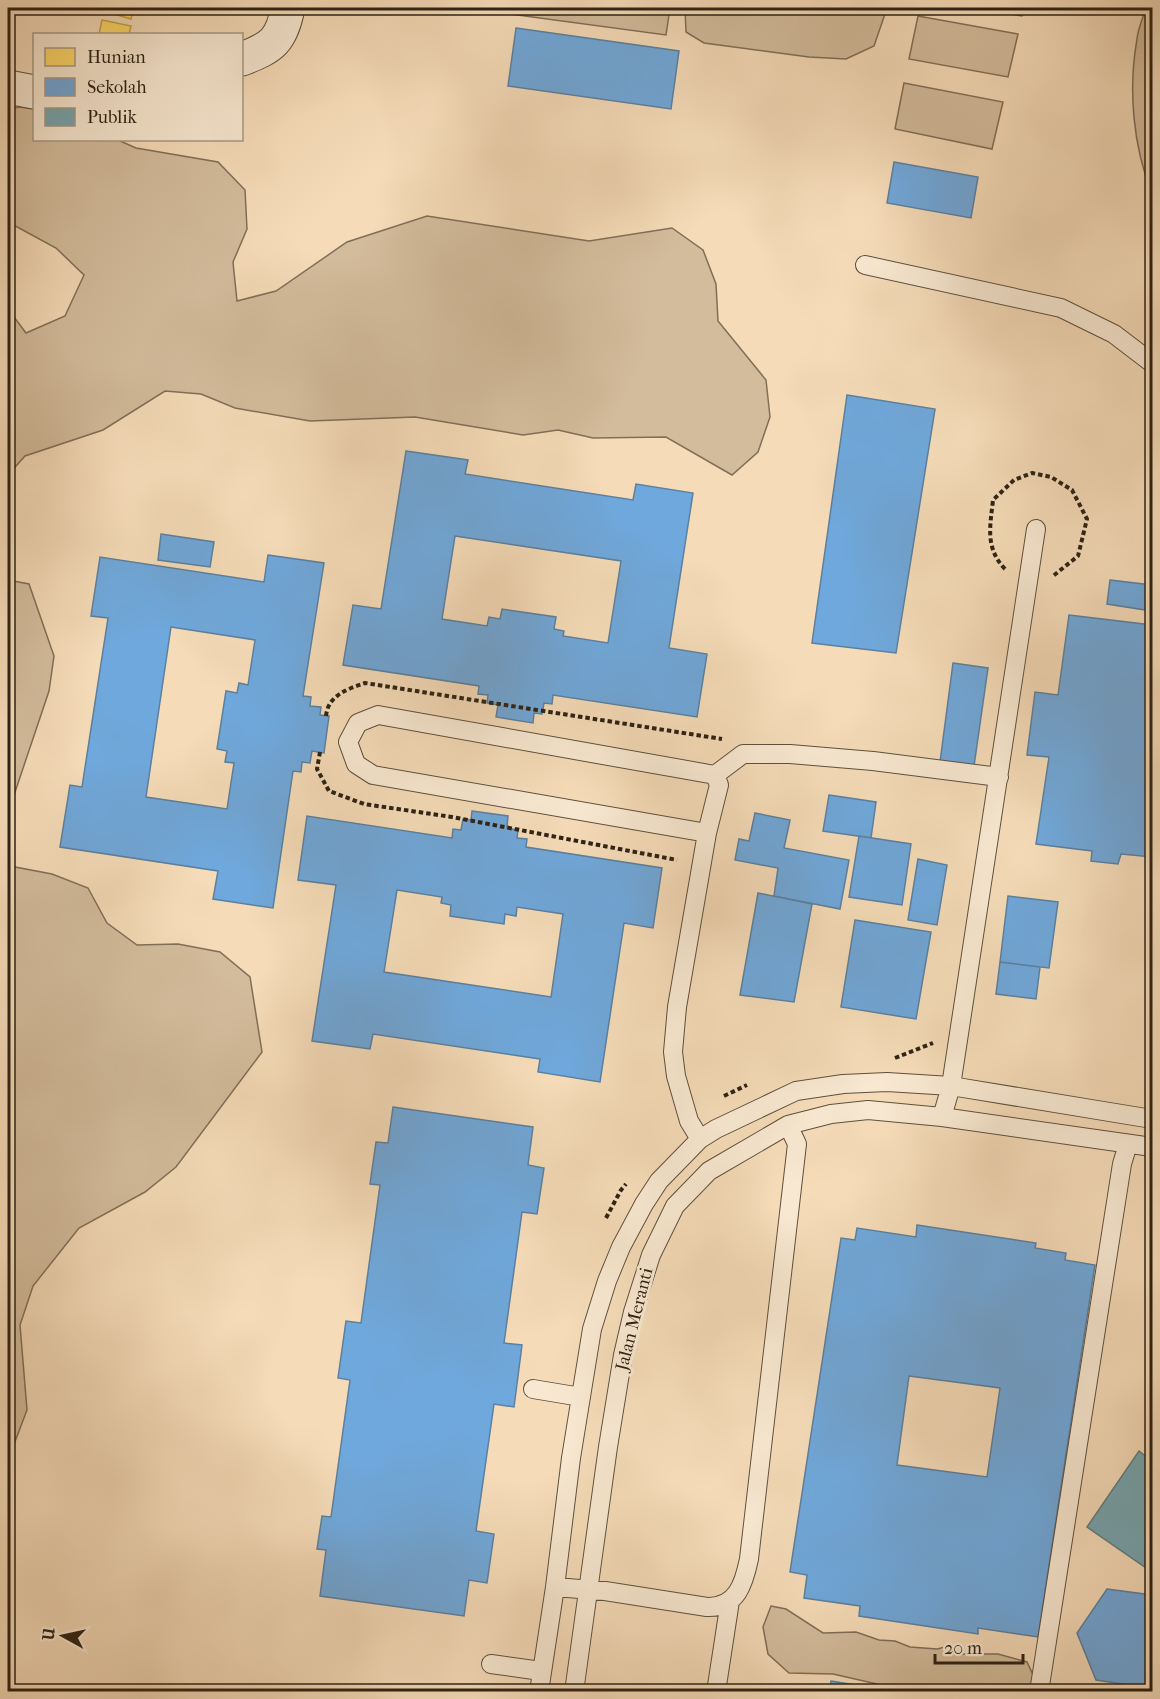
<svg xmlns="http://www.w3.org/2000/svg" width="1160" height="1699" font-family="'IM FELL French Canon',serif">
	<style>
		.green { fill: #d3bc9c; stroke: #806f58; stroke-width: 1.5 }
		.homes { fill: #ffd966; stroke: #c0a24d; stroke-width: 1.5 }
		.schools { fill: #6fa8dc; stroke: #5b80a0; stroke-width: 1.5; fill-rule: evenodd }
		.public { fill: #76a5af; stroke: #607e80; stroke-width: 1.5 }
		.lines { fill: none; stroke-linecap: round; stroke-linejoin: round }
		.service-casing { stroke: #5f503d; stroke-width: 20 }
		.tertiary-casing { stroke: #5f503d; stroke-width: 35 }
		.path { stroke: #2d2214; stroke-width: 4; stroke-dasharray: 4.5 3; stroke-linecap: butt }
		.service { stroke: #f8e8d1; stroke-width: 18 }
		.tertiary { stroke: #f8e8d1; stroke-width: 33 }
		.labels { text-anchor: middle; stroke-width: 6; stroke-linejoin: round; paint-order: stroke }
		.street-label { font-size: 18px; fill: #2d2214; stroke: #f8e8d1 }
	</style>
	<rect width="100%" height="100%" fill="#f5dbb8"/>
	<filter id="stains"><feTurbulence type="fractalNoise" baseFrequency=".00333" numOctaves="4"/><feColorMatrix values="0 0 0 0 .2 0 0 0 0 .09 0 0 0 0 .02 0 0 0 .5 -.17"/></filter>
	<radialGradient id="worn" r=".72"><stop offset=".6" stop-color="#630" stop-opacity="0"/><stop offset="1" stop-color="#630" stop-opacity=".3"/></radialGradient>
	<path class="green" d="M465,8H670L666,35Z
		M685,8H887L874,46L846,59L809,57L704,43L686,32Z
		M976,8H1023L1022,16Z
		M1146,8H1152V194C1133,146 1128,90 1137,39C1138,28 1143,18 1146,8Z
		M918,16L1018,34L1008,77L909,59Z
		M904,83L1003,102L992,149L895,129Z
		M20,107L34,109V140H118L136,148L218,162L245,190L247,229L233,262L237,301L276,291L347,242L427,216L589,241L672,228L703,250L716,284L718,321L766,380L770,417L758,452L732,475L666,437L593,438L558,430L523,435L415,417L310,421L235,408L201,394L165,391L103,430L25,456L8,475V309L26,333L65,316L84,275L56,248L8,222V109Z
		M8,580L29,584L54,656L49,691L8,813Z
		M8,855L10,866L52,874L88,888L107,923L137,945L178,944L220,952L250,977L262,1052L176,1167L145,1192L79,1228L33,1286L20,1325L27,1410L13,1447L8,1450Z
		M771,1606L786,1609L823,1633L856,1632L879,1640L895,1641L910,1647L937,1649L949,1646L961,1654H998L1027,1662L1034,1677L1033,1691H901L899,1689L833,1674L789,1673L768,1654L763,1627Z"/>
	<path class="homes" d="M97,8H134L131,19L96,9Z
		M102,20L131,26L129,34H99Z"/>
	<path class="schools" d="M516,28L679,51L671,109L508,86Z
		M894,162L978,177L971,218L887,203Z
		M847,395L935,409L896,653L812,643Z
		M406,451L468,460L465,474L633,500L636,484L693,493L669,648L707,654L697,717L553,695L552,704L544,703L542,714L534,713L533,723L496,717L498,705L487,703L488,695L478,694L479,686L343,665L353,605L381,609ZM455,536L621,561L608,643L563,636L564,631L554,629L556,617L502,609L500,619L489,617L487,626L442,619Z
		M161,534L214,542L210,567L158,560Z
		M268,555L324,563L303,696L311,697L310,706L321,707L320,715L329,716L324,753L312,751L310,763L302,762L301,772L293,771L273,908L213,899L218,871L60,847L70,785L82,787L108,618L91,616L100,557L264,582ZM171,627L255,640L248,685L239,683L237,693L226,691L217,749L227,751L225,762L234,763L227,809L146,797Z
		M1110,580L1152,585V611L1107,604Z
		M1069,615L1152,625V857L1121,854L1118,864L1091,861L1092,851L1036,844L1049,757L1027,755L1035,692L1058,695Z
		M953,663L988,668L974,766L940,762Z
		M829,795L876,802L871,838L823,831Z
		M472,811L508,816L507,828L518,830L517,838L527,839L526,847L662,868L653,928L624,923L600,1082L538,1072L540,1059L373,1034L370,1049L312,1041L336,885L298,880L307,816L452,838L453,829L461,830L463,819L471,820ZM397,890L442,897L441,903L451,905L450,916L504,924L505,914L516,916L517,907L563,914L551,997L384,972Z
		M755,813L790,820L784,848L849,860L840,909L774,896L778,868L735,860L739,839L749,841Z
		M859,836L911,844L902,905L849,897Z
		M918,859L947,865L937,925L908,920Z
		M758,893L812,904L794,1002L740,995Z
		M1008,896L1058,902L1049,968L1000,962Z
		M855,920L931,932L916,1019L841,1007Z
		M1000,962L1040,967L1036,999L996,994Z
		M393,1107L533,1127L528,1165L544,1168L537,1214L522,1212L504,1343L522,1345L514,1407L494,1404L476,1531L494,1534L487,1583L469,1580L464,1616L320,1596L326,1550L317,1549L322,1516L331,1517L350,1380L338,1378L346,1321L361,1323L380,1185L370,1184L376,1142L388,1143Z
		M917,1225L1036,1243L1035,1248L1066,1253L1065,1260L1095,1265L1038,1637L978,1628V1634L859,1616L860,1606L804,1598L807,1575L790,1572L841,1238L855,1240L857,1228L916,1237ZM909,1376L1000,1388L987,1477L897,1465Z
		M1107,1589L1152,1595V1692H1147L1142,1687L1096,1680L1077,1633Z
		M831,1681L880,1689V1692H829Z"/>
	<path class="public" d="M1139,1451L1152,1461V1572L1087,1527Z"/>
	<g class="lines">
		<defs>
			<path id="service" d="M865,265L1061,308L1114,334L1152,363
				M715,775L743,754H790L873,761L999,777
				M942,1117L951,1086L1036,529
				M700,1139L689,1121L676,1076L673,1052L677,1007L707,833L719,785L715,775L378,715L358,723L348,742L356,764L373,775L707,833
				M533,1389L581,1397
				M555,1587L605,1591L707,1607C737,1608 744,1583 749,1559L797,1144L788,1125
				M491,1664L541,1671
				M539,1692L555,1587L571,1458L592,1329L607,1281L621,1247L644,1204L659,1181L700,1139L716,1129L796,1091L843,1084L887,1082L951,1086L1152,1119
				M574,1692L608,1447L623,1355L633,1312L651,1255L675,1206L709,1171L788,1125L831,1114L868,1110L942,1117L1152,1147
				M716,1692L730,1601
				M1039,1692L1122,1164L1128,1144"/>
			<path id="tertiary" d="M242,59C273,47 281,41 288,8
				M8,87L34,92"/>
		</defs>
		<use href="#service" class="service-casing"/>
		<use href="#tertiary" class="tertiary-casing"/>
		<path class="path" d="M1005,569C985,548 990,527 993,500L1014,480L1032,473L1051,477L1072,490L1087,519L1078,556L1053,576
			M326,716C328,695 348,689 365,683L722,739
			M320,752L317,769L329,791L364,804L452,817L677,860
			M895,1058L933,1043
			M724,1096L747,1085
			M606,1218L621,1190L626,1184"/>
		<use href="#service" class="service"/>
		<use href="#tertiary" class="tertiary"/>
	</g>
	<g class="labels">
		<g class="street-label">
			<text transform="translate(634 1319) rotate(-76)" y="6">Jalan Meranti</text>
		</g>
	</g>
	<rect width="1160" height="1699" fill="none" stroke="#f5dbb8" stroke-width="30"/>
	<rect x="9" y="9" width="1142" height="1681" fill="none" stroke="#2d2214" stroke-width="3"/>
	<rect x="15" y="15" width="1130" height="1669" fill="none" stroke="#2d2214" stroke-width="1.5"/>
	<rect x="33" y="33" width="210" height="108" fill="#f8e8d1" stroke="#a79985" stroke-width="1.5"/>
	<rect x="45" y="48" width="30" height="18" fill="#ffd966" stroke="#a79985" stroke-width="1.5"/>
	<text x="87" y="63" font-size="18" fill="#2d2214">Hunian</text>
	<rect x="45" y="78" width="30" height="18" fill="#6fa8dc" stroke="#a79985" stroke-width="1.5"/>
	<text x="87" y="93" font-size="18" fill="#2d2214">Sekolah</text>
	<rect x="45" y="108" width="30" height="18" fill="#76a5af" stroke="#a79985" stroke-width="1.5"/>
	<text x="87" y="123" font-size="18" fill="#2d2214">Publik</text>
	<g transform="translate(63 1636) rotate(278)" stroke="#f8e8d1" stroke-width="4.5" paint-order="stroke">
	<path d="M0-4.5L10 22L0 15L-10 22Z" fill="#2d2214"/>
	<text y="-9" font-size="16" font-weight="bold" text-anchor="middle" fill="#2d2214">U</text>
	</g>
	<path d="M935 1654v9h88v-9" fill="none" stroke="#2d2214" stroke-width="3"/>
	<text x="944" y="1654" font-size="18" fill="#2d2214" stroke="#f8e8d1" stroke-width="4.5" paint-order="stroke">20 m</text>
	<rect width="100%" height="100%" filter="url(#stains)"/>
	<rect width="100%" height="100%" fill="url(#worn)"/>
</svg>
